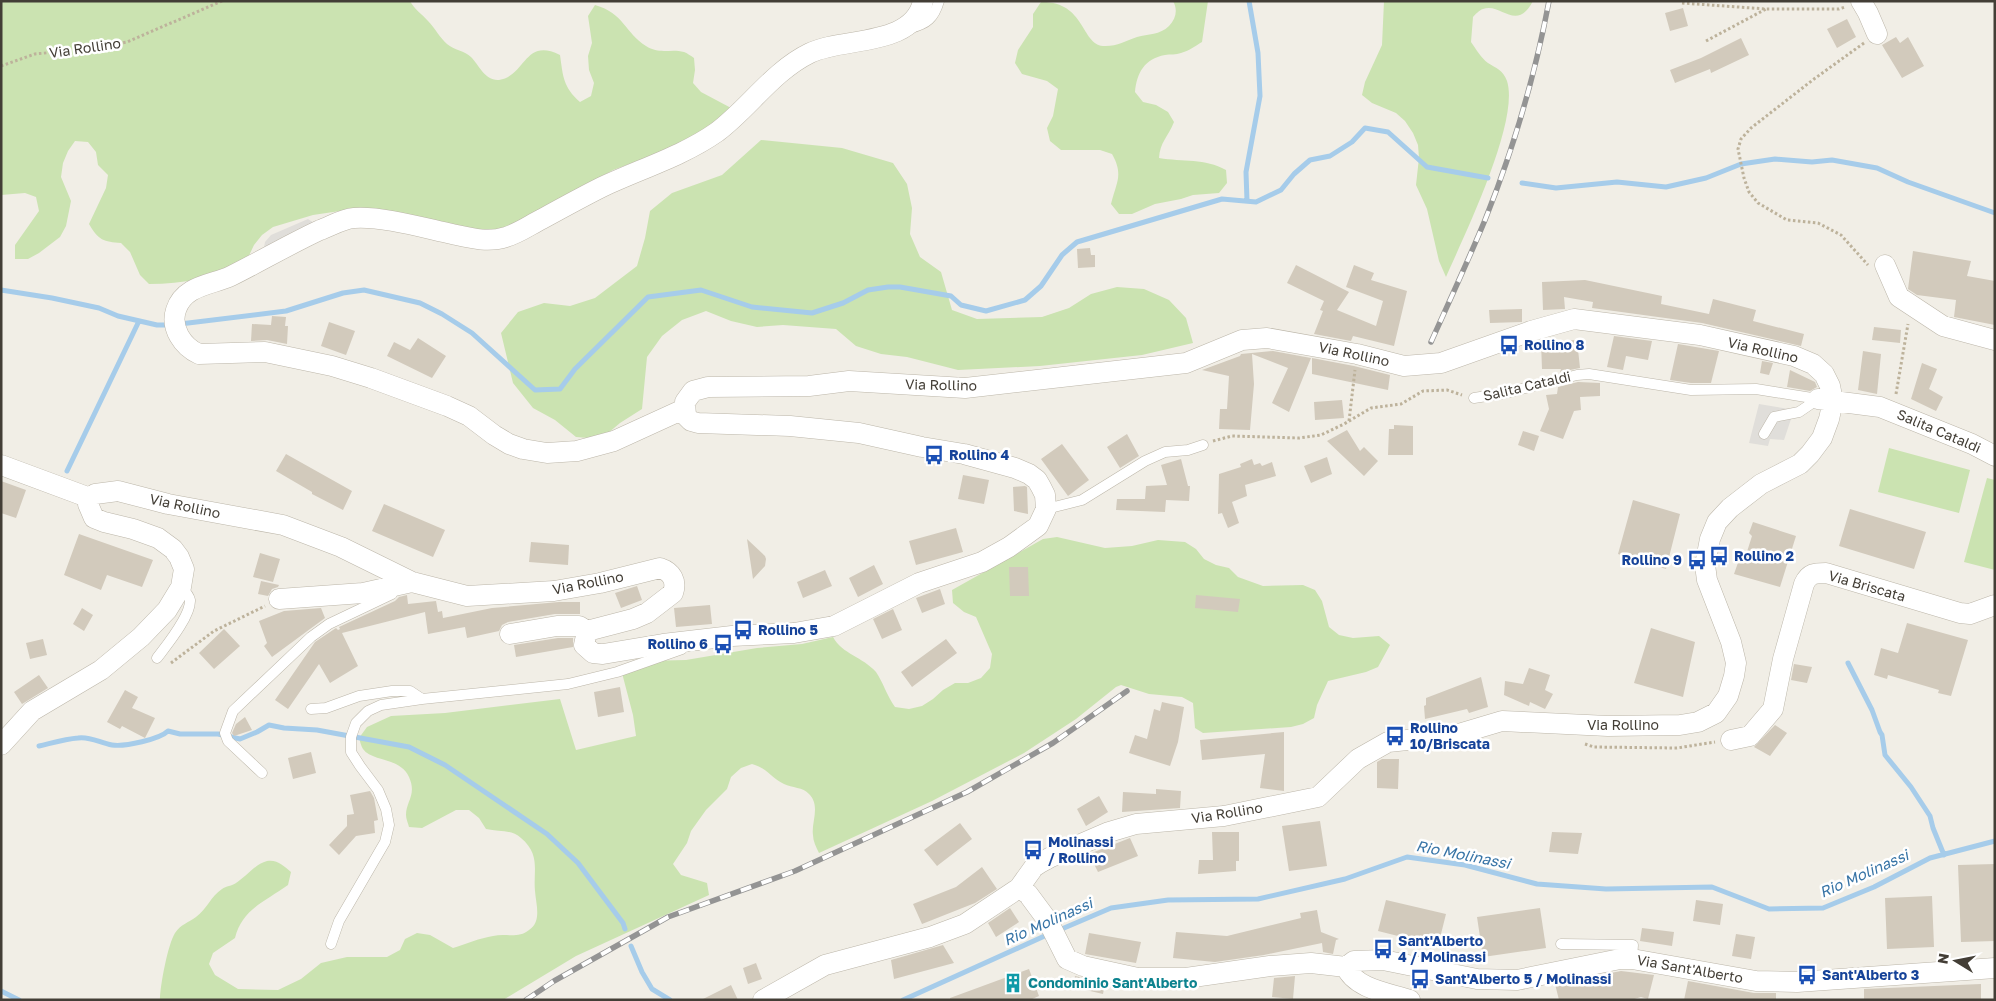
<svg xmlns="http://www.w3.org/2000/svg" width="1996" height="1001" font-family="'Golos Text',sans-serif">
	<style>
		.green { fill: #cbe3b1 }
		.parking { fill: #e0deda }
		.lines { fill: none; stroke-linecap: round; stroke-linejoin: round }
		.stream { stroke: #a6ccea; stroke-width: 5 }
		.building { fill: #d2cabc }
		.service-casing { stroke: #bcb6a9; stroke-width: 11 }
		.minor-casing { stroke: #bcb6a9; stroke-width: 21 }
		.path { stroke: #bdb29b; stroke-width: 3; stroke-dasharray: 2.5 2.5; stroke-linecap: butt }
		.service { stroke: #fff; stroke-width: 10 }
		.minor { stroke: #fff; stroke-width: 20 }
		.rail-casing { stroke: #949494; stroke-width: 5.5 }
		.rail { stroke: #fff; stroke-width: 4; stroke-dasharray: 11; stroke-linecap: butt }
		.labels { text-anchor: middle; stroke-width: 5; stroke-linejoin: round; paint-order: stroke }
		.street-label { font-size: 14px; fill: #433e36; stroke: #fff }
		.transit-label { font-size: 14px; font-weight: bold; fill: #164399; stroke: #fff; text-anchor: start }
		.culture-label { font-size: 14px; font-weight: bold; fill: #0d838f; stroke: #fff; text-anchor: start }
		.water-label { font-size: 15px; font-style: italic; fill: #3774a6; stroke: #fff }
	</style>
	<rect width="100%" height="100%" fill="#f1eee6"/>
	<path class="green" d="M1,1H410C414,9 422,14 428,21C435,28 440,38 447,44C454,50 465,51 471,57C479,65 485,81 499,80C526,76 524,37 560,55C563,76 563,87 580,102L591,96L594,83L589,70L588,56L592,43L588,16L595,5C624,13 625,33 646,46C660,55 671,48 684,52C687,53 691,56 694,58L695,70L693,83L701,92L733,109L684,144L613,170L526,220L498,229L459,230L360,208L313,215L273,227L262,235L254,245L245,264C213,278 184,284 149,284L140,275L130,252L121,243C104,242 98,240 89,224L106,188L108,175L98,165L96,152L88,142L75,141L68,151L63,163L61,177L71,201L66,226L60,237L39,253L28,259H15V245L39,211L36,197L25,193L1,195Z
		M1173,1H1208L1202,42C1195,46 1189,51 1181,53C1176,55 1170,54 1165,55C1144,59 1137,73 1135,92L1143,102L1156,105L1168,112L1174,122C1168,137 1160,142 1159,158C1183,162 1205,158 1226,170L1227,183L1219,193L1193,195L1181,199L1155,204L1132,214H1119L1111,204C1116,183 1124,175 1112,154L1100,150H1061L1050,141L1047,128L1053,116L1058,89L1047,81L1022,74L1015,63L1018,50L1033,27V14L1041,2C1085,1 1081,44 1103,46C1116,47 1125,41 1137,37C1148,34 1160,35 1169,26C1176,19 1178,10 1173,1Z
		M1384,1H1533C1516,33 1501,2 1483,9C1479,10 1475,15 1473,17L1471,42C1476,49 1481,58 1488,63C1496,68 1503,70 1507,81C1520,121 1464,236 1446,277L1439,261L1427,209L1416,185L1419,158L1418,145L1413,133L1405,121L1396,113L1372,103L1362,95L1365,82L1382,45Z
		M761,140L842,148L893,163L907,184L912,208L910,234L920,257L941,272L952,310L977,319L1042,317L1069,308L1091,294L1117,287L1144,289L1169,300L1186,318L1193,343L1142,355L1040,366L958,370L907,357L881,354L856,346L836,329L783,325L757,327L731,321L706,311L682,320L662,336L647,357L642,409L620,423L601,439L576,437L555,420L533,408L513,383L501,333L518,312L544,303L570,306L595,298L637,266L645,238L650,211L672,193L722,175Z
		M1889,448L1970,470L1959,513L1878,492Z
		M1987,478L1995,480V570L1964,562Z
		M1057,537L1105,548L1132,546L1158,540L1185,542L1196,549L1204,559L1216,565L1229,568L1238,577L1263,586L1303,585L1315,590L1322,601L1329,627L1339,635L1353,638L1379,636L1390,645L1378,667L1366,672L1328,681L1317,705L1314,718L1303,724L1291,727L1203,733L1195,728L1193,703L1182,697L1149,694L1121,685L1116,687L1076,719L1024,753L932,801L819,853C816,847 813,841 813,835C811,822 821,806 809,794C803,787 792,788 784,784C770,777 769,769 752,764L741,768L731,777L727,789L706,810L691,831L687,843L673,864L681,875L707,883L709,895L576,956L503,1000H160C160,986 168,944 175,933C181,924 188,923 196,917C207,909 211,896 222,889C226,886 232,886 236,883C246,877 255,864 267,861C277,859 284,866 291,872L288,885C266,901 242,909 235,938L213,953L209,964L215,975L238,989L278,990L301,979L321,963L347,957H387L400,950L405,939L417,933L430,935L453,948C466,944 480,938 493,936C506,933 518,939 529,930C542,921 536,905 535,891C533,871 541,855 521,838C511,829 499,832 486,829L479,818L469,810H456L422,828L409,827C408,823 406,819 406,815C406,801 417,795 409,777C400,757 372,762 363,749C361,746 360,741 359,738L367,727L391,716L445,713L560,699L576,750L636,736L633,715L622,673L644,661L686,660L757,648L802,644L833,637C842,654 863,657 876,672C883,682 887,696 895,707L909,709L922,706L933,699L943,690L955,683H968L981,678L990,668L992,654L976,617L964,612L953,603L952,590L1043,539Z"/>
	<path class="parking" d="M308,219L323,229L263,253L265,242L271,235Z
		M1759,404L1789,409L1792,416L1784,440L1770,439L1768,446L1749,443Z"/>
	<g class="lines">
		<path class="stream" d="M1522,183L1556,188L1617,182L1666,187L1706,178L1741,164L1775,159L1812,162L1832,160L1877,168L1908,182L1995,213
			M1247,201L1246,172L1260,96L1258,53L1249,1
			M1,290L52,298L99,308L118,316L157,325H171
			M180,324L286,311L343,293L364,290L420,303L442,314L472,333L535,390L560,389L575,369L648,297L701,290L752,307L812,313L843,303L868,290L888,287H900L951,296L961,305L986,311L1025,300L1041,286L1062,255L1077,242L1222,199L1256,202L1281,190L1294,174L1310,160L1330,156L1352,142L1365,128L1388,132L1427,167L1488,178
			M67,471L139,321
			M1848,663L1872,710L1880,732L1882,735L1885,755L1911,787L1930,816L1933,828L1944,855
			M39,746C52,743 65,739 78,738C90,736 100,743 112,745C125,747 160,739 168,731L180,734H218L240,739L257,732L269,725L284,728L317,730L409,747L445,765L547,834L578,863L623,923L625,929
			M1057,931L1111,908L1168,900L1258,899L1345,879L1407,857L1465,865L1537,884L1606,889L1712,887L1769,909L1823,908L1874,887L1930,858L1995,841
			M631,946L642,972L652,989L670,1000
			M1,991L19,1000
			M903,1000L1049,934"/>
	</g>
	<path class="building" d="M1683,8L1688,26L1670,31L1665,13Z
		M1847,19L1856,37L1837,48L1827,29Z
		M1896,37L1900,43L1908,37L1924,66L1902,78L1882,45Z
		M1741,38L1749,55L1711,73L1710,69L1675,83L1670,70L1701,58Z
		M1090,248L1091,255H1095V267L1078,268L1077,249Z
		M1913,251L1971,261L1967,276L1995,281V325L1954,317L1956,300L1917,295L1908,289Z
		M1296,265L1349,292L1337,310L1376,326L1383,301L1346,287L1354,265L1374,273L1371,280L1407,291L1394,346L1353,336L1351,341L1314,334L1323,311L1320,310L1324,301L1287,283Z
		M1585,280L1662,296L1661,304L1709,314L1713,299L1756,310L1753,321L1804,334L1801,346L1702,323L1592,308L1593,302L1564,297L1565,309L1543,310L1542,282Z
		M1522,309V322L1490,323L1489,310Z
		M272,316L286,317L285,326H288L287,344L267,340L251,341L252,324L271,325Z
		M329,322L355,331L346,355L321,346Z
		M1874,327L1901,330L1900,343L1872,340Z
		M1614,336L1652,341L1648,360L1626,356L1623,370L1607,367Z
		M418,338L446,356L432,378L387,356L394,342L410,350Z
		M1577,340L1580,368L1560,372L1561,369H1542L1541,342Z
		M1678,344L1719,351L1711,383H1691L1670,380Z
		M1273,351L1311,358L1289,412L1272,403L1288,368L1252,354L1254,384L1250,430L1219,429L1220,409H1227L1229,376L1202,370L1240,356L1241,354Z
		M1863,351L1881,354L1877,394L1858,390Z
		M1312,358L1354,366L1390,375L1388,390L1312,374Z
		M1762,361L1773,363L1769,375L1760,373Z
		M1922,363L1937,369L1929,389L1943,397L1936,411L1911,399Z
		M1790,370L1815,382L1817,387L1810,391L1787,387Z
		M1578,382L1600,383V396L1580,397L1581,410L1574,411L1563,439L1540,431L1549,409L1546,395L1557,394L1558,387Z
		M1342,400L1344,418L1315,420L1314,402Z
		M1394,425L1413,426V455H1388L1389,429H1394Z
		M1347,430L1360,451L1364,447L1378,461L1364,476L1327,441Z
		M1523,431L1539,436L1534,451L1518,445Z
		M1127,434L1139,456L1120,468L1107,447Z
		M1062,444L1089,480L1068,496L1041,459Z
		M286,454L352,491L343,510L312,494V492L276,471Z
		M1327,457L1332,474L1311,483L1304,466Z
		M1181,459L1188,486H1190L1189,501L1166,500L1165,512L1116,510L1117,499H1145L1146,486L1167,485L1161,465Z
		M1252,459L1254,465L1260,463L1262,466L1272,462L1276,476L1245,485L1247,496L1232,502L1239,523L1228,528L1222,513L1218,514L1219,474L1241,467L1240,464Z
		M963,475L989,480L984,504L958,499Z
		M1,481L26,490L16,518L1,513Z
		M1025,486L1027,487L1028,514L1014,511L1013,487Z
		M1633,500L1680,514L1666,569L1618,554Z
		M384,504L445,530L433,557L372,531Z
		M1850,509L1926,532L1914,569L1839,546Z
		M1753,522L1796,536L1780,587L1734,574L1740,557L1745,558L1752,536L1749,533Z
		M956,528L963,552L916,565L909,541Z
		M79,534L153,560L142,587L107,575L101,590L64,575Z
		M747,539L765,556L766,559L765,566L753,579Z
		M531,542L569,545L568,565L529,562Z
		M260,553L280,559L273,582L253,577Z
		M874,565L883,584L858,597L849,578Z
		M1009,567H1028L1029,596H1010Z
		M825,570L832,586L803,598L797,582Z
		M261,581L279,585L278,587L272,589L268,596L258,594Z
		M637,586L642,600L621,608L615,593Z
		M940,589L945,604L922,613L916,598Z
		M407,595L408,604L436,601L438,612L442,611L443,618L492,608L559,602H580V614H555L508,622L502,625L499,631L467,638L465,627L428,634L425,612L342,633L358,666L330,683L319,664L288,709L275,700L315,642L336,628L338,630L340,629L339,627L395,601L399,597Z
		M1196,595L1240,599L1238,612L1195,608Z
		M710,605L712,624L676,627L674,608Z
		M82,608L93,615L84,631L73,624Z
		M321,608L325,618L272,657L264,646L267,643L259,621L284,611Z
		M893,609L902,630L882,639L873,619Z
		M1907,623L1968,640L1951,696L1938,693L1939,690L1888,675L1887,679L1874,675L1881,648L1898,653Z
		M1651,628L1695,642L1683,697L1634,683Z
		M224,629L240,646L214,669L199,653Z
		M558,638H573V647L516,657L514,645Z
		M43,639L47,655L30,659L26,643Z
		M946,639L957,653L912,687L901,672Z
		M1794,664L1812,667L1807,683L1791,680Z
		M1529,668L1550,675L1545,690L1553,694L1545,709L1530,702L1529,706L1504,695L1505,681L1523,684Z
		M39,675L48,688L22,704L14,692Z
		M1481,677L1488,707L1469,713L1467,709L1425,719L1424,706L1426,705V698Z
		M620,687L624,712L598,717L594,692Z
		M125,690L138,697L132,708L155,718L145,738L122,726L120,729L107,722Z
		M1162,702L1184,707L1178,742L1170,766L1129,753L1135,735L1147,739L1154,709L1160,711Z
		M245,717L252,730L234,736L232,733L236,724Z
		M1775,725L1787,733L1770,756L1754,747Z
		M1284,732V791L1260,788L1265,754L1202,760L1200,740Z
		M311,752L316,773L293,779L288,758Z
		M1382,759H1399L1398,789L1377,788V762Z
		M1156,789L1181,791L1180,808L1122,812L1123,792L1156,794Z
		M370,791L374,798L378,820L374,821L375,833L356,836L339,855L329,845L347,826V815L354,814L350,795Z
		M1099,796L1108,812L1086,826L1077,809Z
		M1320,821L1327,866L1289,871L1282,826Z
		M960,823L972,839L937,866L924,850Z
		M1212,832H1239V861H1236V871L1198,874L1199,860H1213Z
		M1552,832L1582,833L1578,854L1549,852Z
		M1130,838L1138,856L1098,872L1089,854Z
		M1995,864V941L1961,942L1958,865Z
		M982,867L997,889L975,903L922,924L913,904L956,887Z
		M1932,896L1934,947L1887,949L1885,898Z
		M1386,900L1446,914L1438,946L1378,931Z
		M1696,900L1723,904L1720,925L1693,921Z
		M1010,908L1019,922L996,937L988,923Z
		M1540,908L1546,948L1483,957L1477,917Z
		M1317,910L1321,932L1339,939L1336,940L1333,954L1323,952L1322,943L1264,955L1215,962L1173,958L1176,932L1227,936L1301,918L1300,913Z
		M1642,928L1674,932L1672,946L1640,941Z
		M1089,933L1141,942L1136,963L1085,954Z
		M1736,934L1755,937L1751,959L1732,956Z
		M943,945L954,963L894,979L891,960Z
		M756,963L762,979L748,984L743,968Z
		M1029,969L1039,996L1030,1000H950V998Z
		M1621,971L1654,975L1648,999L1641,997L1631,1000H1559L1555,984Z
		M1075,976L1105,983L1103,994L1073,987Z
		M1295,976L1293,999L1272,997L1274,978Z
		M1688,981L1754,993H1776V1000H1684Z
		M1981,984V1000H1864V989Z
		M731,985L738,1000H701Z"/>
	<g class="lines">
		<defs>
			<path id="service" d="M910,28C927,24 934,18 939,1
				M1474,398L1506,393L1577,375L1589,374L1691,390L1756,389L1818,399
				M1764,434L1774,417L1799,412L1818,399
				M1046,509L1082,500L1145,461L1165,452L1188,450L1203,445
				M157,658C166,646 191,616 190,600C189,595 185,591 181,587
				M311,709L326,708L359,696L392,691H410L422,699
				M262,773L228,741L225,733L233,711L311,637L329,624L392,594
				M331,944L339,921L385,842L389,825L386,809L378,790L360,766L351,752V737L356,723L368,711L381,705L422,699L568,684L617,672L682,649
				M1561,944L1633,945L1632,959"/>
			<path id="minor" d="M1861,1L1868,13L1877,34
				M1885,265L1899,297L1943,326L1995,340
				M1818,399L1880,407L1972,444L1995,456
				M684,409L614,441L577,451L547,453L523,449L509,444L494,435L469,416L447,406L371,378L332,366L265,352L199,354C183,347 170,328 176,310C184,285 212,285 231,276C261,261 290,244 320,230C331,226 342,219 354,218C382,216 424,228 452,234C470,238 488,243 506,237C519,233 530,225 542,219C562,208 582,197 602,187C640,169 683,156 717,132C749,108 773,71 810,53C843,37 914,47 923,1
				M1,465L90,498
				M279,599L363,593L412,582
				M510,634L557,626H579L587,631
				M1731,740L1750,736L1773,709L1783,659L1804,584C1809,573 1815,573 1826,573L1960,613L1970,614L1995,605
				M1,745L32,711L101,670L141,637L167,610L181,587L184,569L179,557L173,549L158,538L133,529L104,522L94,518L88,504L90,498L95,494L118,491L168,504L283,525L341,547L412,582L467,596L554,591L600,583L660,568C672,572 677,581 673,593L647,613L633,619L587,631L584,645L593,653L603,654L663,644L732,636L794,633L834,626L919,583L982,562L1009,547L1038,526L1046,509L1045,495L1041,487L1037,480L1029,474L1015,468L964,454L922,447L859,433L790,426L698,423L691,421L686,416L685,402L693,391L708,387L809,386L849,381L965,388L1186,363L1242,340L1267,338L1357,354L1404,366L1441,363L1531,331L1574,319L1700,335L1794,356L1813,364L1824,374L1830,386L1833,401L1829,419L1822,438L1810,454L1800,464L1761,484L1730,508L1717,522L1710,539L1705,565L1707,580L1731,642L1736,663L1734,676L1728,696L1716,713L1698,722L1680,725L1608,726L1502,721L1455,735L1388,742L1358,759L1318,797L1224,816L1136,824L1109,832L1051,857L1040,863L1034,867L1019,888L1028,894L1048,921L1067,959L1083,966L1138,978H1186L1270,966L1311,963L1346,967
				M1346,967L1354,961L1383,960L1477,979L1517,980L1620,959H1632L1756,981L1797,982L1995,968
				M1346,967C1355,989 1389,993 1410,1000
				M763,1000L825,965L930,937L965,924L1019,888"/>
		</defs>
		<use href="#service" class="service-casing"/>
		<use href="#minor" class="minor-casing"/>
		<path class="path" d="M1682,3L1766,9H1839L1845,7
			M1706,41L1766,9
			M1864,43L1814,79L1751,128L1741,139L1738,149L1744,178L1749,192L1758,203L1787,220L1818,223L1841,235L1868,265
			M1,66L35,54L96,48L127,42L222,1
			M1896,394L1908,324
			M1349,421L1355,370
			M1213,441L1232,436L1299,438L1321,435L1344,424L1371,408L1401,404L1423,391L1447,390L1462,395
			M171,663L214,631L265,606
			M1585,744L1594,747L1677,748L1715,742"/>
		<use href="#service" class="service"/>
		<use href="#minor" class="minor"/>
		<defs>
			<path id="rail" d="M1431,342C1449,302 1468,261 1485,220C1513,150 1535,76 1549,1
				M526,1000L554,981L668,917L795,871L967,792L1053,743L1127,691"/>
		</defs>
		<use href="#rail" class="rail-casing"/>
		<use href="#rail" class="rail"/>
	</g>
	<defs>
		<symbol id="bus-bare" viewBox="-9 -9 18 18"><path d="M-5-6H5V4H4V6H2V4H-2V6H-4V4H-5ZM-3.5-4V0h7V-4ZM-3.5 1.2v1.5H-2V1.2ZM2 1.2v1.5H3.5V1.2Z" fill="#1a4fb4" stroke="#fff" stroke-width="2.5" paint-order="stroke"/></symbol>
		<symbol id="building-bare" viewBox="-9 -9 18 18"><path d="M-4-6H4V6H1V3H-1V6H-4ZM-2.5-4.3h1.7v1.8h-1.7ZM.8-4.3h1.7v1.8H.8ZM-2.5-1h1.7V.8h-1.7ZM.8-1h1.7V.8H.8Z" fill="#0f9aa8" stroke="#fff" stroke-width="2.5" paint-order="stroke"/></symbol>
	</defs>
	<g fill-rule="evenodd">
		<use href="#bus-bare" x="1495" y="331" width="28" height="28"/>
		<use href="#bus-bare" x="920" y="441" width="28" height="28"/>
		<use href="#bus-bare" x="1705" y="542" width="28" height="28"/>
		<use href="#bus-bare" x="1683" y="546" width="28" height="28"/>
		<use href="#bus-bare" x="729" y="616" width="28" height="28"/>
		<use href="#bus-bare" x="709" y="630" width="28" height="28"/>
		<use href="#bus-bare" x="1381" y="722" width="28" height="28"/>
		<use href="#bus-bare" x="1019" y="836" width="28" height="28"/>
		<use href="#bus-bare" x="1369" y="935" width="28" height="28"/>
		<use href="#bus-bare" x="1793" y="961" width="28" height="28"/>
		<use href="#bus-bare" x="1406" y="965" width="28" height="28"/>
		<use href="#building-bare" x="999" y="969" width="28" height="28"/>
	</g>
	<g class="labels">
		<g class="street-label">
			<text transform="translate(85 48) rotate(-8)" y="5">Via Rollino</text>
			<text transform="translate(1763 350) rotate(13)" y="5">Via Rollino</text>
			<text transform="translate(1354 354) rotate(12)" y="5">Via Rollino</text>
			<text transform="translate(941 385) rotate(1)" y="5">Via Rollino</text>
			<text transform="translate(1527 386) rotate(-13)" y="5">Salita Cataldi</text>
			<text transform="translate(1939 431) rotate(23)" y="5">Salita Cataldi</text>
			<text transform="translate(185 506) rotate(12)" y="5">Via Rollino</text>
			<text transform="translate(588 583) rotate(-11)" y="5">Via Rollino</text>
			<text transform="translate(1867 586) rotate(16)" y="5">Via Briscata</text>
			<text x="1623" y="730">Via Rollino</text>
			<text transform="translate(1227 813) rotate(-9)" y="5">Via Rollino</text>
			<text transform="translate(1690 969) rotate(10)" y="5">Via Sant'Alberto</text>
		</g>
		<g class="transit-label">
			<text x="1524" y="350">Rollino 8</text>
			<text x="949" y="460">Rollino 4</text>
			<text x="1734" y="561">Rollino 2</text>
			<text x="1682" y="565" text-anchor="end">Rollino 9</text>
			<text x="758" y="635">Rollino 5</text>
			<text x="708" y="649" text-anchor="end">Rollino 6</text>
			<text x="1410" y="733">Rollino<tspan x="1410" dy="16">10/Briscata</tspan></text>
			<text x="1048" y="847">Molinassi<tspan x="1048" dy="16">/ Rollino</tspan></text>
			<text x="1398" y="946">Sant'Alberto<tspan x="1398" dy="16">4 / Molinassi</tspan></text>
			<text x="1822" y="980">Sant'Alberto 3</text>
			<text x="1435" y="984">Sant'Alberto 5 / Molinassi</text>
		</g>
		<g class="culture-label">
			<text x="1028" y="988">Condominio Sant'Alberto</text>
		</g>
		<g class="water-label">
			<text transform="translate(1463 855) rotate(11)" y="5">Rio Molinassi</text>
			<text transform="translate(1864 874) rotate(-24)" y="5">Rio Molinassi</text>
			<text transform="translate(1048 922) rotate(-24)" y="5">Rio Molinassi</text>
		</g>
	</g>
	<rect width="1996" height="1001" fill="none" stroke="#433e36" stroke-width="5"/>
	<g transform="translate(1956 961) rotate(280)" stroke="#ffffff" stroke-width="4" paint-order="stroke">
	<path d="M0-4L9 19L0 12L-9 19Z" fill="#433e36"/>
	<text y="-8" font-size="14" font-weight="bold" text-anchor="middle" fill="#433e36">N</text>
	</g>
</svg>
